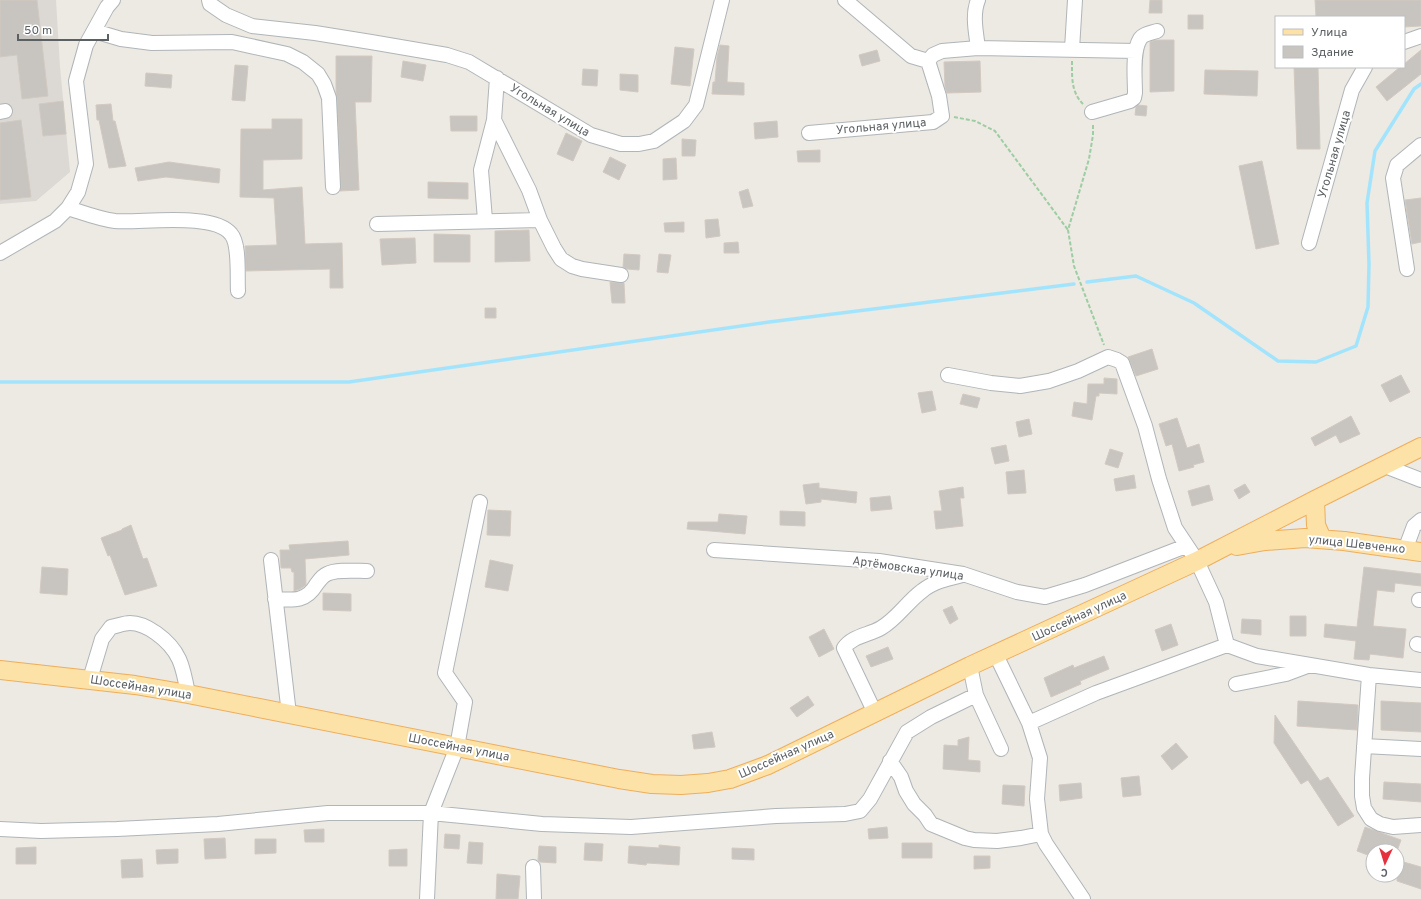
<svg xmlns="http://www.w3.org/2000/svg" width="1421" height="899" font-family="Overpass,sans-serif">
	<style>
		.industrial { fill: #dcd9d5 }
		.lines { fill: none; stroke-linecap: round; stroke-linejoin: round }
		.stream { stroke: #a3e4fd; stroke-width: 3.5 }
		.building { fill: #c8c4bf; stroke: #d2cac1 }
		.minor-casing { stroke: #b0b5b8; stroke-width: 16 }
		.major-casing { stroke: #eeae5b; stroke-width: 20 }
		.path { stroke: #9dcda2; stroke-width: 2; stroke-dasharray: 4 2; stroke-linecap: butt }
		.minor { stroke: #fff; stroke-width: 14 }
		.major { stroke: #fde2a8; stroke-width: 18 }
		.labels { text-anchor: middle; stroke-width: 4; stroke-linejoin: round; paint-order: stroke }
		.street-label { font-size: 12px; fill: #5b6063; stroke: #fff }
	</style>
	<rect width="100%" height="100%" fill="#ede9e3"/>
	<path class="industrial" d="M0,0H56L60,67L70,172L36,201L0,204Z"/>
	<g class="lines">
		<path class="stream" d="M1087,282L1136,276L1194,303L1278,361L1316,362L1356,346L1368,307L1369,264L1367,203L1375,151L1414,89L1421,84
			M0,382H349L769,322L1074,284"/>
	</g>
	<path class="building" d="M0,0H37L48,96L22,99L17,55L0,57Z
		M1150,0H1162V13H1149Z
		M1315,0H1421V26L1404,27V17H1316Z
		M1188,15H1203V29H1188Z
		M1156,40H1174V91L1150,92V42Z
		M720,45L729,46L727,82L744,83V95L712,94L713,82H715L717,57Z
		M675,47L694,49L690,86L671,84Z
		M877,50L880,61L862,66L859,55Z
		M1421,50V74L1387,101L1376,87L1400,67H1404V64Z
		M336,56H372L371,102H355L359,190L340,191L341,187L337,98L336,92Z
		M403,61L426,65L423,81L401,77Z
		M980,61L981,92L947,93L945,87L944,62Z
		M235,65L248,66L245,101L232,100Z
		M1294,67H1318L1320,149H1297Z
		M583,69L598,70L597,86L582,85Z
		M1205,70L1258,71L1257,96L1204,94Z
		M146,73L172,75L171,88L145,86Z
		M620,74L638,75V92L620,90Z
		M63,101L66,134L43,136L39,104Z
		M111,104L113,121H115L126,166L109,168L99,120H97L96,105Z
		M1138,105L1147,106L1146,116L1135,115L1136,107Z
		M450,116H477V131H451Z
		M272,119H302V159L263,160V190L302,187L305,244L342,243L343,288H330V269L246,271L245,246L277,245L274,198L240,197L241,129H272Z
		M21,120L31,197L0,200V123Z
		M777,121L778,137L755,139L754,123Z
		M566,133L582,141L573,161L557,154Z
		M682,139L696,140L695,156H682Z
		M820,150V162H798L797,151Z
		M610,157L626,165L619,180L603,172Z
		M676,158L677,179L663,180V159Z
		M1262,161L1279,244L1256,249L1239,166Z
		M169,162L220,169L219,183L166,177L138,181L135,168Z
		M428,182L468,183V199L428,198Z
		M748,189L753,206L743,208L739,192Z
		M1421,198V242L1412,244L1405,200Z
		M718,219L720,236L706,238L705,220Z
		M684,222V232H665L664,223Z
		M529,230L530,261L495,262V231Z
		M434,234L470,235V262H434Z
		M415,238L416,263L382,265L380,239Z
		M738,242L739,253H724V243Z
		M624,254L640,255L639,270L627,269L623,267Z
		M659,254L671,255L668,273L657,272Z
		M610,282L624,283L625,303H612Z
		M485,308H496V318H485Z
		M1152,349L1158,369L1136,376L1128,357Z
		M1401,375L1410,392L1390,402L1381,385Z
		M1104,378L1117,379V394L1099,393V396H1096L1092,420L1072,416L1074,402L1087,404L1088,384H1104Z
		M932,391L936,410L922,413L918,393Z
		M963,394L980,398L977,408L960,404Z
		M1351,416L1360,434L1340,443L1336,435L1315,446L1311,438Z
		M1177,418L1187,448L1199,444L1204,462L1193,465L1194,467L1179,471L1172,444L1166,446L1159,424Z
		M1029,419L1032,434L1019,437L1016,422Z
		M1006,445L1009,461L995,464L991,448Z
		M1110,449L1123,453L1118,468L1105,464Z
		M1024,470L1026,493L1008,494L1006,472Z
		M1134,475L1136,488L1116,491L1114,479Z
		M819,483V488L857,492L856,503L821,499V502L806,504L803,485Z
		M1245,484L1250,492L1239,499L1234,490Z
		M1209,485L1213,500L1192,506L1188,491Z
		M963,487L964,498H960L963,526L936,529L934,511H942L939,491Z
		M890,496L892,509L871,511L870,498Z
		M488,510L511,511L510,536L487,535Z
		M780,511L805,512V526L780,525Z
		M719,514L747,516L745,534L687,529L688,522H718Z
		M131,525L143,559L147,558L157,586L125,595L110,555L108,556L101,538L122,530V529Z
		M348,541L349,555L305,559L306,585L300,589L294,591V572H292L291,568H281L280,550H290L289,545Z
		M490,560L513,565L508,591L485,587Z
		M42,567L68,569L67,595L40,593Z
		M1364,567L1421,574V586L1395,583L1394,592L1377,590L1373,626L1406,629L1403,658L1370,654L1369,660L1354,659L1356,641L1324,637L1325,624L1357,627Z
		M323,593L351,594V611L323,610Z
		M952,606L958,619L950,624L943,610Z
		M1290,616H1306V636H1290Z
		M1242,619L1261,620V635L1241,633Z
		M1171,624L1178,645L1162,651L1155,630Z
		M824,629L834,649L819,657L809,637Z
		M888,647L893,659L871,667L866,656Z
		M1104,656L1109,669L1080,681L1081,684L1051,697L1044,678L1073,665L1074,668Z
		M808,696L814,705L797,717L790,708Z
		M1298,701L1358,705L1357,730L1297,726Z
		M1381,701L1421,703V732L1381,730Z
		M1275,715L1320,781L1328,777L1354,816L1338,826L1308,780L1301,784L1274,743Z
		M712,732L715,747L694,749L692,735Z
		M969,737L968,760L980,761V772L943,769L944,745L958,746V740Z
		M1176,743L1188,757L1172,770L1161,756Z
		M1139,776L1141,795L1123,797L1121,778Z
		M1384,782L1421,784V802L1383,799Z
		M1081,783L1082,798L1060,801L1059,785Z
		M1003,785L1025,786L1024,806L1002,804Z
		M887,827L888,838L869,839L868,829Z
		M1365,827L1401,840L1397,851H1373V857L1357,851Z
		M324,829V842H305L304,830Z
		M445,834L460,835L459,849L444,848Z
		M225,838L226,858L205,859L204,839Z
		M255,839H276V853L255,854Z
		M469,842L483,843L482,864L467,863Z
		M585,843L603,844L602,861L584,860Z
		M902,843H932V858H902Z
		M659,845L680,847L679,865L647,863L646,865L628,863L629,846L659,848Z
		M539,846L556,847V863L540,862L538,860Z
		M36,847V864H16V848Z
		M732,848L754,849V860L732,859Z
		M178,849V863L157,864L156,850Z
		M407,849V866H389V850Z
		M974,856H990V868L974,869Z
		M142,859L143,877L122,878L121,860Z
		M1397,860L1421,867V889L1397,881Z
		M497,874L520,876L518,899H496Z"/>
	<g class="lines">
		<defs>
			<path id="minor" d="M209,0L210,4L226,15L252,26L315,33L371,42L447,55L469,62L591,135L621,144H639L654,141L684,121L696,105L722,0
				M978,0C972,15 976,32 978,48
				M94,31L121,39L152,43L232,42L287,54L303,62L318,74L324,84L329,98L333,187
				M1404,42L1421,36
				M1072,49L1075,0
				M928,61L933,55L942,51L978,48L1136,51
				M497,78L494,120L529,190L540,220L554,248L561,259L572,266L582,269L621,275
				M0,112L5,111
				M1092,112L1130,101L1134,98L1135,93C1135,79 1132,52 1140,39C1143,34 1151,33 1157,31
				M809,133L933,122L942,116L939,96L928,61L911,56L845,0
				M68,208C84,213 99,219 115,221C142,223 214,212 231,234C240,244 237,277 238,291
				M485,220L481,170L494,120
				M377,224L540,220
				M1309,243L1352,90L1365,67
				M0,253L55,221L68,208L78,192L86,164L76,81L86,45L107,7L113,0
				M1407,269L1393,178L1397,165L1421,145
				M948,375L991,383L1020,386L1049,381L1078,371L1108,357L1117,360L1122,363L1145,426L1159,479L1175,528L1197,561L1216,602L1227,645L1257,656L1369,675L1421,680
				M1385,466L1421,480
				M714,550L879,561L963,574L1017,592L1045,597L1085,585L1186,546
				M1405,550L1414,526L1421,520
				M271,560L289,714
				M275,599C293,600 306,602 316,585C319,581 322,576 327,574C336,569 357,571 367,571
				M1419,600H1421
				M1417,644L1421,645
				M996,655L1029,723L1040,758L1037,799L1041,834L1046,844L1083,899
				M970,666L976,695L1001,749
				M1369,675L1362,778V796L1364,808L1371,819L1380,824L1393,827L1421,825
				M90,679L102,639L111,627C117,626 124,623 130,623C139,623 149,628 156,633C180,650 183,666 188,694
				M1236,684L1286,674L1310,665
				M875,713L844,648C852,636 869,635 881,628C897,619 907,602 922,591C933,582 946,579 959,576
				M1029,723L1096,693L1227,645
				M1364,746L1421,749
				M890,761L901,777L906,791L914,804L925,815L931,824L965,838L974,840L997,841L1021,838L1041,834
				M0,829L41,831L117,829L218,824L328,813H431L542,824L631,827L776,816L845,814L860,811L870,799L907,732L931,717L976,695
				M533,867L534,899
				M427,899L431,813L457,747L465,702L445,673L480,502"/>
			<path id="major" d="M1315,500L1316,525L1322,539
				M1237,546L1265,541L1305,538L1344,541L1421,552
				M0,670L135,685L188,694L619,779L652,784L681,785L708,783L730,779L768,765L970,666L1197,561L1315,500L1421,447"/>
		</defs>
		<use href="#minor" class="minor-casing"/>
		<use href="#major" class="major-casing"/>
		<path class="path" d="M1072,61C1072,77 1071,92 1083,104
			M954,117L975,121L995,131L1068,230
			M1093,125V135L1089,159L1068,230L1074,266L1104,345"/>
		<use href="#minor" class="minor"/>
		<use href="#major" class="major"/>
	</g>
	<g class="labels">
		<g class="street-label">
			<text transform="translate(550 110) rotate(31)" y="4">Угольная улица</text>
			<text transform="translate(881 126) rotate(-5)" y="4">Угольная улица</text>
			<text transform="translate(1334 154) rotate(-74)" y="4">Угольная улица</text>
			<text transform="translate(1357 544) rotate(6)" y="4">улица Шевченко</text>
			<text transform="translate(908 568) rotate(8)" y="4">Артёмовская улица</text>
			<text transform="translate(1079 616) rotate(-25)" y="4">Шоссейная улица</text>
			<text transform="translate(141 687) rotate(9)" y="4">Шоссейная улица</text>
			<text transform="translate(459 747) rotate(11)" y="4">Шоссейная улица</text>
			<text transform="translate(786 754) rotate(-24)" y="4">Шоссейная улица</text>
		</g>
	</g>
	<rect x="1275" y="16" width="130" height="52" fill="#ffffff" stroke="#bdbfc1"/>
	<rect x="1283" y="29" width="20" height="6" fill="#fde2a8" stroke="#bdbfc1"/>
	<text x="1311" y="36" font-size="12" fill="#5b6063">Улица</text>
	<rect x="1283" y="46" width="20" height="12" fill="#c8c4bf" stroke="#bdbfc1"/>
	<text x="1311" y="56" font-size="12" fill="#5b6063">Здание</text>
	<g transform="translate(1385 863) rotate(184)"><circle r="19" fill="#ffffff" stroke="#bdbfc1"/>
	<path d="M0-3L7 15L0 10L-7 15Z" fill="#e5313f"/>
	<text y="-6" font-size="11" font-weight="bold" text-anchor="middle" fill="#5b6063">С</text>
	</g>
	<path d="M18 34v6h90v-6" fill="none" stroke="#5b6063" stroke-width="2"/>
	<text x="24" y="34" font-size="12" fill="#5b6063" stroke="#ffffff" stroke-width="3" paint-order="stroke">50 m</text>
</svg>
